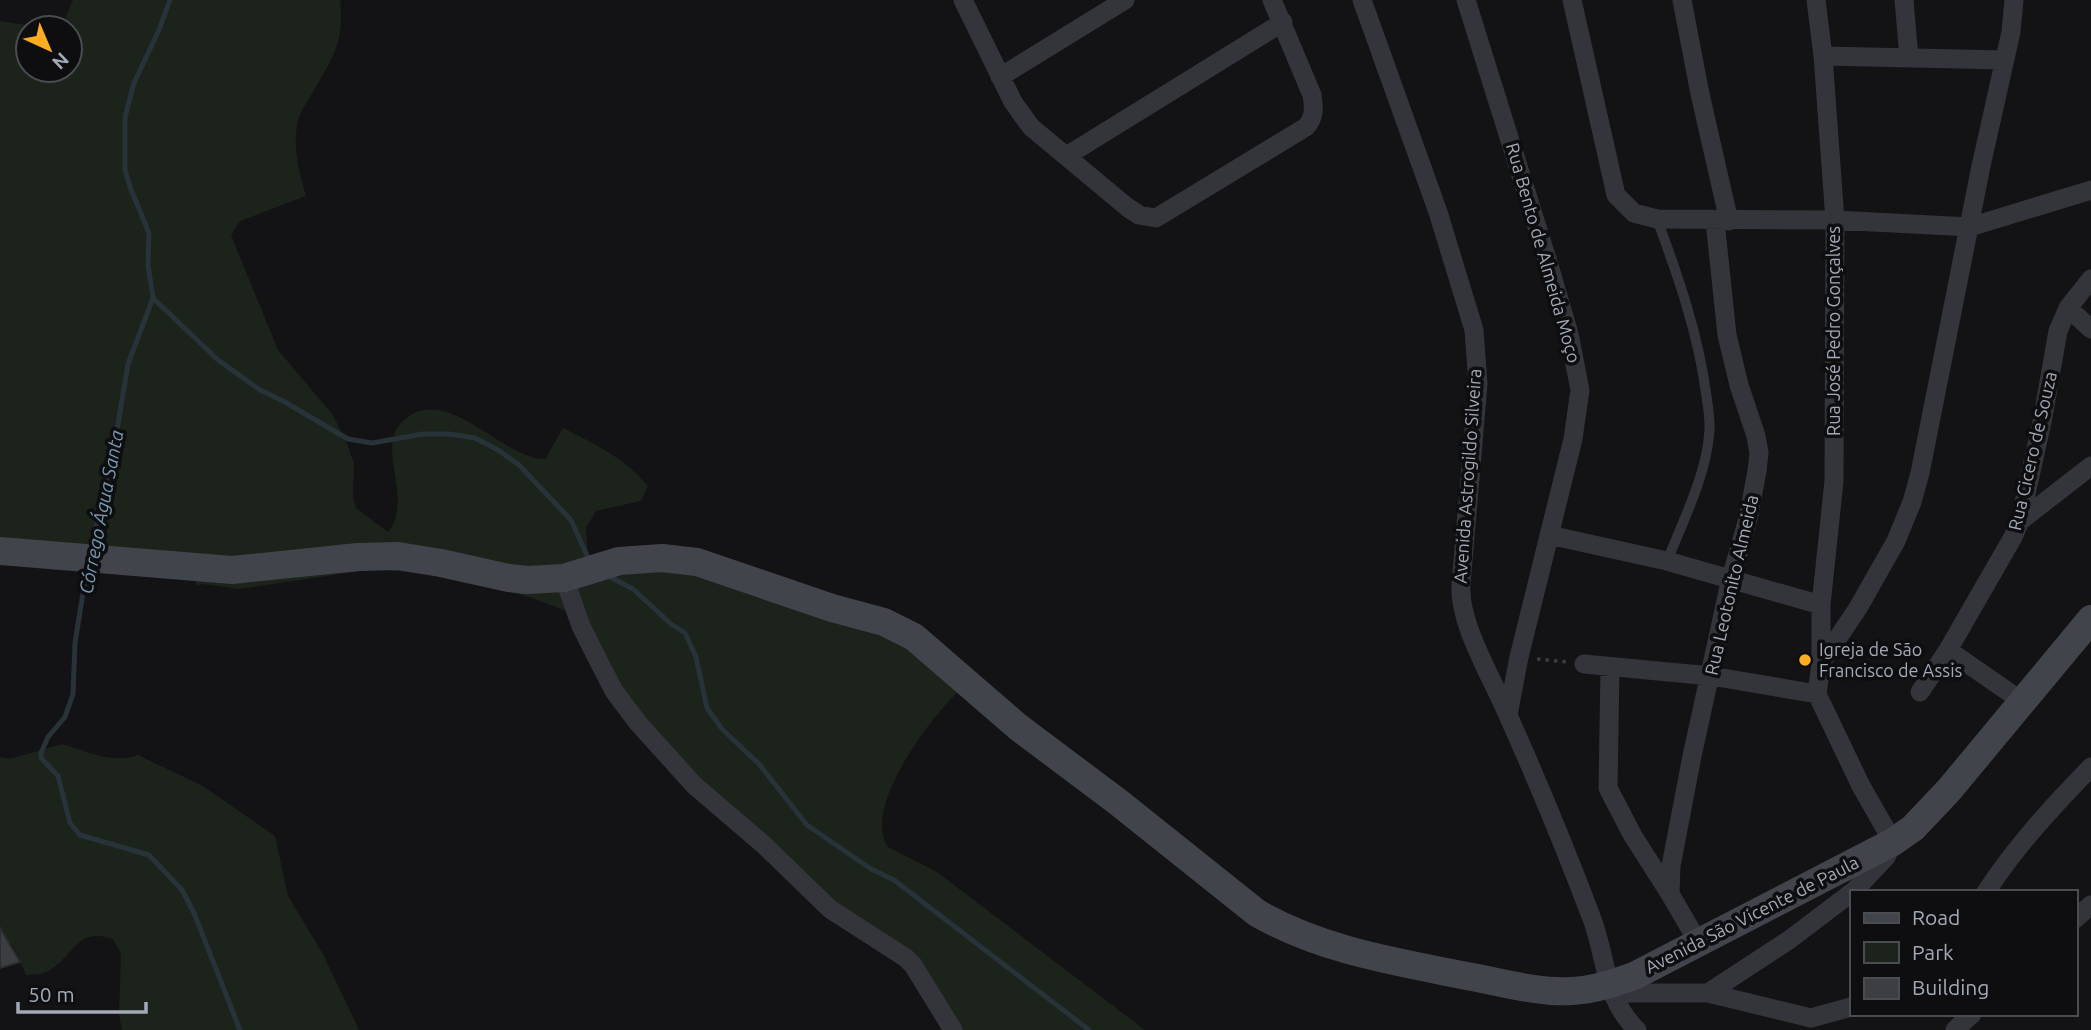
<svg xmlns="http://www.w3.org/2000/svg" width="2091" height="1030" font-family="Ubuntu,sans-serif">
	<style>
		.green { fill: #1b231b }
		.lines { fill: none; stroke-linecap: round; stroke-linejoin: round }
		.stream { stroke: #283239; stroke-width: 5 }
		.building { fill: #3c3e42; stroke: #2d2d31; stroke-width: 2 }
		.path { stroke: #393c41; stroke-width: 3.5; stroke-dasharray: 3.5 5; stroke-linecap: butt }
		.lane { stroke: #33353a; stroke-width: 10 }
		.street { stroke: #33353a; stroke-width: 19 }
		.secondary { stroke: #41444a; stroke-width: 28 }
		.poi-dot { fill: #ffad20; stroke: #0e0e10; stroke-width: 2.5 }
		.labels { text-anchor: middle; stroke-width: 7; stroke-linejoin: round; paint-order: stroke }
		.street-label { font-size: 18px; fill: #a3aab6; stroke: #0e0e10 }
		.poi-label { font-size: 18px; fill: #a3aab6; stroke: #0e0e10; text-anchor: start }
		.water-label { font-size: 19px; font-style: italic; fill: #779ab5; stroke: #0e0e10 }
	</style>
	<rect width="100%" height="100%" fill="#131315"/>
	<path class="green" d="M73,0H340C345,45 331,60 310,97C306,104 300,112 298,121C292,148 299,170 306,196L240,221L231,235L278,350L333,415L348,446L354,464L353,498L356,508L388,532C414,502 377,449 400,424C443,377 501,459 545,459L563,428C596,444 624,458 648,486L641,501L596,511L586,528L589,569L648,558L887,626L963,687C933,714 861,807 888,847L937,872L1145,1030H950L904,957L824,897L689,777L611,683L578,615L529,597L446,576L375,569L239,589L201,584L197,586L190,563L0,545V21L44,28H28V70H70V28H61Z
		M62,744C88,751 112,765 138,755L203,786L275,836L288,896L324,956L359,1030H122L119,1015L121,954L113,939C76,926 74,957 48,971C42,975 33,974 26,975L14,947L0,933V757L10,759Z"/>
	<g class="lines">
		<path class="stream" d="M153,298L218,360L260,390L283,401L348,439L372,443L423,434H449L475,438L498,450L519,465L571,520L589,560
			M90,552L111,466L128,364L153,298L148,265L149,233L130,187L125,170V117L134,83L159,30L170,0
			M87,568L75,643L73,694L65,717L48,737L41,753V758L58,776L70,823L80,835L149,855L182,890L194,913L240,1030
			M610,577L633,589L671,624L685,633L696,657L707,708L722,729L759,764L807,825L871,869L894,880L1089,1030"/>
	</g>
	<path class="building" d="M0,928L20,962L0,968Z"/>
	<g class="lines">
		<path class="path" d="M1537,659L1568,662"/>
		<path class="lane" d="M1657,219C1678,276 1698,333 1706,393C1708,407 1711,421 1709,435C1706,475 1682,524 1667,561"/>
		<path class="street" d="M963,0L1013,102L1031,127L1127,207L1139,215L1156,218L1306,127C1315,117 1314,107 1312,95L1272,0
			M1362,0L1438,212L1474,330L1478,384L1461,584C1458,622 1491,676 1507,713C1537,780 1566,850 1592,919C1607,959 1604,998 1637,1030
			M1466,0L1548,262L1569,334L1580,390L1573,439L1519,657L1508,715
			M1572,0L1616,195L1634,213L1657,219L1835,220L1970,227L2091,190
			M1682,0L1700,94L1729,221
			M1816,0L1823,56L1835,220L1834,481L1821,605V663
			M1904,0L1909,58
			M1823,56L2004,60
			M1000,77L1125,0
			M1068,155L1283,22
			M2068,308L2091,329
			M2020,521L2091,466
			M1549,535L1667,561L1821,605
			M564,578L581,626L593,650L614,691L638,723L694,785L764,845L830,909L906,958L913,965L953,1030
			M1948,650L2023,702
			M1584,664L1711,676L1817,694
			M1610,667L1608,788L1633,836L1670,894
			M1920,692L1948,650L2013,537L2020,521L2042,422L2058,331L2068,308L2091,279
			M1853,892L1886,857L1893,842L1861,786L1817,694L1821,663L1858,608L1896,541L1912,502L1920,473L1981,166L2011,32L2014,0
			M1986,892C2016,846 2053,806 2091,767
			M2075,919L2091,905
			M1698,942L1670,894L1671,866L1692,756L1731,578L1748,519L1757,471L1759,453L1756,436L1739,385L1727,335L1715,221
			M1611,993H1708L1811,1018L1851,1007
			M1708,993L1789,940L1851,893
			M1955,1030L1972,1014"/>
		<path class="secondary" d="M0,551L232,570L358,557L398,556L441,563L509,578L527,580L564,578L619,561L662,558L697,562L832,608L884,622L914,637L1018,727L1118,802L1257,913C1323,951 1398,962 1472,977C1504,983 1539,993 1572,991C1594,990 1614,983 1634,976L1893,842L1913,828L1949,790L2091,619"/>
	</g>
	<circle class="poi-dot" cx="1805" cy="660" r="7"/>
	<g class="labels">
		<g class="street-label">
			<text transform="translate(1543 253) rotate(74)" y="6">Rua Bento de Almeida Moço</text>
			<text transform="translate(1834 331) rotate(-90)" y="6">Rua José Pedro Gonçalves</text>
			<text transform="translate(2033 451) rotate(-77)" y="6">Rua Cicero de Souza</text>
			<text transform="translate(1468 476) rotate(-86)" y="6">Avenida Astrogildo Silveira</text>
			<text transform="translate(1732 585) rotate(-77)" y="6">Rua Leotonito Almeida</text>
			<text transform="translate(1752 915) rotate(-27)" y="6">Avenida São Vicente de Paula</text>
		</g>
		<g class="poi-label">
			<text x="1819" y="656">Igreja de São<tspan x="1819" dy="21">Francisco de Assis</tspan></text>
		</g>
		<g class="water-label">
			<text transform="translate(101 512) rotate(-79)" y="7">Córrego Água Santa</text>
		</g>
	</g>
	<rect x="1850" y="890" width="228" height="126" fill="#0e0e10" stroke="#4a4c52" stroke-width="2"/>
	<rect x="1864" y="913" width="35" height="10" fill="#41444a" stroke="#4a4c52" stroke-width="2"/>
	<text x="1912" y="925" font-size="21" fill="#a3aab6">Road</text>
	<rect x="1864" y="942" width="35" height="21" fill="#1b231b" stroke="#4a4c52" stroke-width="2"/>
	<text x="1912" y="960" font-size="21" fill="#a3aab6">Park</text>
	<rect x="1864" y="978" width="35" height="21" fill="#3c3e42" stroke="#4a4c52" stroke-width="2"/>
	<text x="1912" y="995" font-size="21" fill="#a3aab6">Building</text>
	<g transform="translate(49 49) rotate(136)"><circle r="33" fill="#0e0e10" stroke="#4a4c52" stroke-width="2"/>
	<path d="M0-5L12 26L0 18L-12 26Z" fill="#ffad20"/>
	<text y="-10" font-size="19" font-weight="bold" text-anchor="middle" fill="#a3aab6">N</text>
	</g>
	<path d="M18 1002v10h128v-10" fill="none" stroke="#a3aab6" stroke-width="3.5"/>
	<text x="28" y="1002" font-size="21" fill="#a3aab6" stroke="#0e0e10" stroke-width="5" paint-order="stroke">50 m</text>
</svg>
